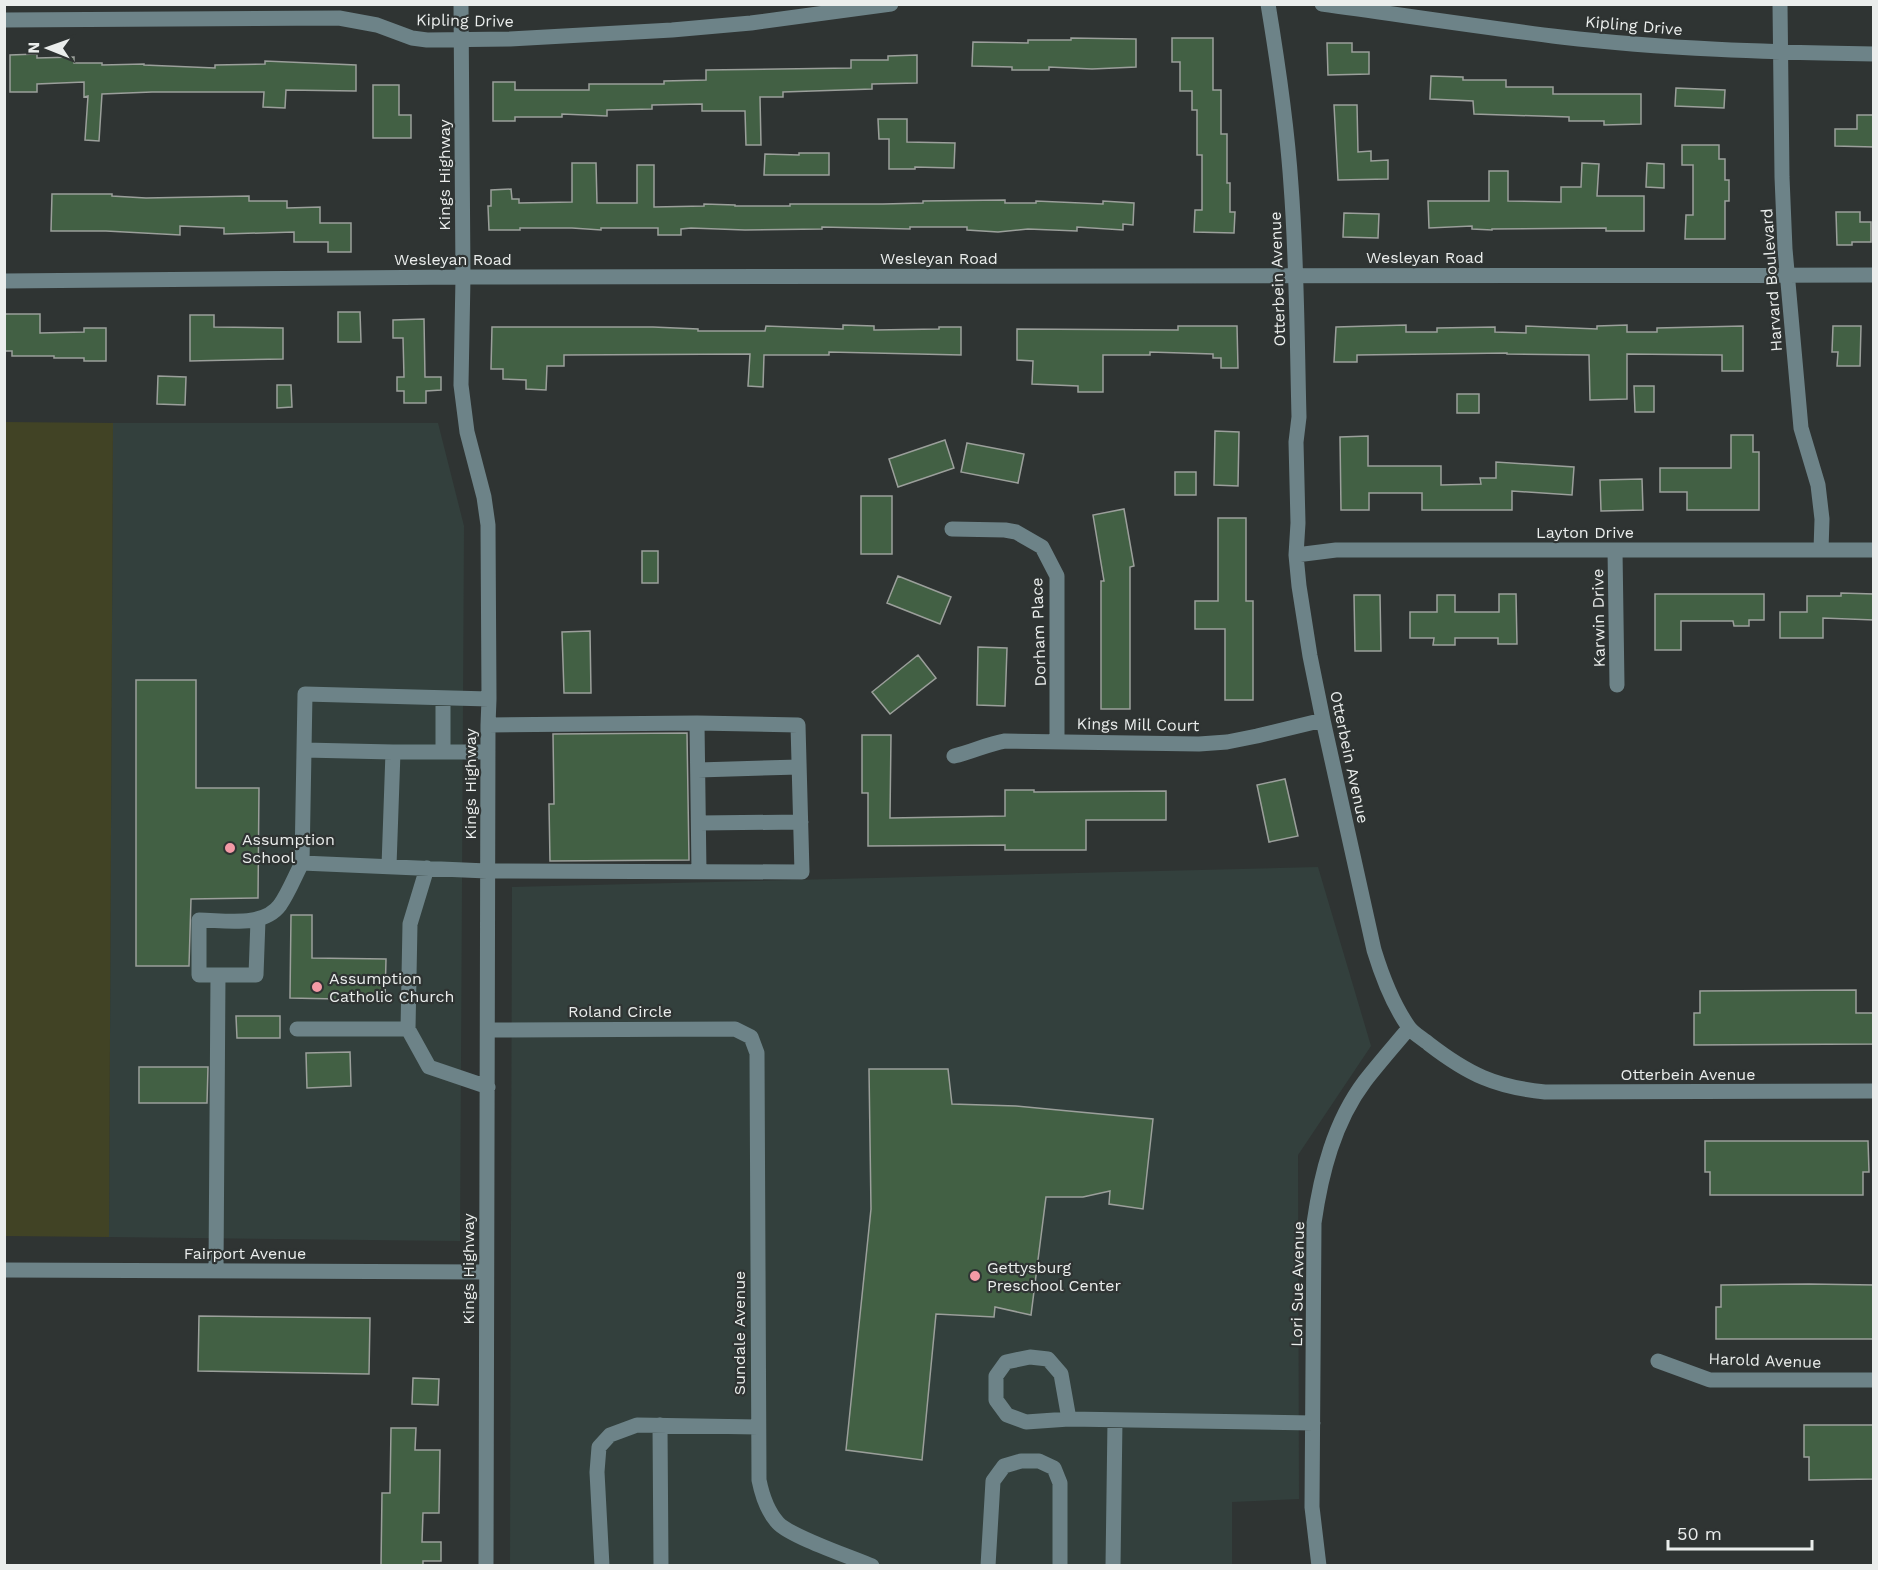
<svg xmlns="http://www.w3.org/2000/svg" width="1878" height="1570" font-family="'Work Sans',sans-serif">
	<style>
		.built { fill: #33403d }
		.green { fill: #414325 }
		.building { fill: #426044; stroke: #9b9f9b; stroke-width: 1.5 }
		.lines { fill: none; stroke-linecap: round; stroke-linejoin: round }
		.minor { stroke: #6d8388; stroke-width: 15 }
		.poi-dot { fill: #f49aa6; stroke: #2f3433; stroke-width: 2 }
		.labels { text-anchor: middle; stroke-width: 4.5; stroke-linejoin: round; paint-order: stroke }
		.street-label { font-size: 16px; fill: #eaedec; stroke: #2f3433 }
		.poi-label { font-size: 16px; fill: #eaedec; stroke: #2f3433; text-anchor: start }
	</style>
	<rect width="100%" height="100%" fill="#2f3433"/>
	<path class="built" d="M113,423H438L464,526L460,1241L109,1237Z
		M1318,867L1371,1046L1298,1155L1299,1499L1232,1502V1565L510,1566L512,887Z"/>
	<path class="green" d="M5,422L113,423L109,1237L5,1236Z"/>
	<path class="building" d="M1071,38L1136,39V67L1092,69L1049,67V70H1012V67L972,66L973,42L1028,43V40H1071Z
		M1172,38H1213V90H1221V134H1227V183H1230V212H1235L1234,233L1194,232L1195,210H1202V155H1197V110H1192V91H1180V62H1172Z
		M1327,43H1352V52H1369V74L1328,75Z
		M37,54V58L74,57V63H102V65L144,64V65L215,68V65L265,64V61L356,65V91L286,90L285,108L263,107L264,92H152L102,94L99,141L85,140L88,96L84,97V82L37,84V92H10V55Z
		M917,55V83L872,84V89L783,92V97H760L761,145H746L745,111H702V104L652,105V109L607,110V116L562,114V117H515V121H493V82H515V90H589V84H664V81L706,80V70L851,68V60H888V56Z
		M1431,76L1463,77V80H1506V87H1553V94H1641V124L1604,125V121H1569V117L1474,114L1473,101L1430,99Z
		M373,85H399V115H411V138H373Z
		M1676,88L1725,90L1724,108L1675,106Z
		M1334,105H1357L1358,152L1371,151V161L1388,160V179L1338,180Z
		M1857,115H1874V147L1835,146V129H1857Z
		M878,119H907V142L955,143L954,168L915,167V169H889V139H879Z
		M1682,145H1719V159H1725V180H1729V201H1725V239H1685L1686,215H1693V165H1682Z
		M799,153H829V175H764L765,154L799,155Z
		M572,163H596L597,203H637V165H654V207L704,206V204L735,205V206H790V204H883L923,203V201L1005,200V203H1036V201L1103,204V201L1134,203L1133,225L1123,224V230L1077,227V231L1028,229L998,232L967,230V227H910V229L822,227V229L745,230L691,228L681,229V235H658V228H601V230L572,228H520V230H489L488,206H491V190L511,189L512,199H519V203L572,202Z
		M1582,163L1599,164L1597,196H1644V231H1606V228L1492,229V230L1472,229V226L1429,228L1428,201H1489V171H1508V201L1561,202V187H1581Z
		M1647,163L1664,164V188L1646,187Z
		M52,194H112V196L146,198L249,196V201H287V208L320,207V223H351V252H328V242H294V232L224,234V228L180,226V235L106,231H51Z
		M1836,212H1860V222H1871V242H1852V245H1837Z
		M1344,213L1379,214L1378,238L1343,237Z
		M338,312H360L361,342H338Z
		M4,314H40V333L84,332V328H106V361H84V358H54V356H12V351H4Z
		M190,315H214V327L283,328V359L190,361Z
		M424,319L425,377H441V390L426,391V403H404V391H397V377H404L403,338H393V320Z
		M843,325L874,326V330L939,329V327H961V355L829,352V355H764L763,387L748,386L750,354L564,355V366H547L546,390L526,389V380L503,379V369H491L492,327H653L698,329V331H765L766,326L843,329Z
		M1406,325V332H1437V328L1495,327V332L1526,333V326L1597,329V326L1627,325V332H1657V328L1743,326V371H1722V355L1627,354V399L1590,400L1589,355L1507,354V353L1357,355V362H1334L1336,327Z
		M1178,326H1237L1238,368H1221V358H1213V354L1150,352V355H1103V392H1078V386L1032,384L1033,361L1017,360V329L1178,330Z
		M1833,326H1861L1860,366H1837L1838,352H1832Z
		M158,376L186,377L185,405L157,404Z
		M277,385H291L292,407L277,408Z
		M1634,386H1654V412H1635Z
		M1457,394H1479V413H1457Z
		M1215,431L1239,432L1238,486L1214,485Z
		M1731,435H1753V452H1759V510H1687V492H1660V468H1731Z
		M1368,436V466H1441V485L1481,484L1480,478H1496V462L1574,467L1572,495L1512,491V510H1422V493H1369V510H1341L1340,437Z
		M945,440L954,468L898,487L889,459Z
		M967,443L1024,454L1018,483L961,472Z
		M1175,472H1196V495H1175Z
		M1642,479L1643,510L1601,511L1600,480Z
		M861,496H892V554H861Z
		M1124,509L1134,566L1130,567V709H1101V581H1104L1093,515Z
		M1218,518H1246V601H1253V700H1225V629H1195V601H1218Z
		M642,551H658V583H642Z
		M898,576L951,597L940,624L887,603Z
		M1841,593L1874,594V620L1823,618V638H1780V612H1807V596H1841Z
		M1499,594H1516L1517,644H1498V638H1455V645H1433L1434,638H1410V612H1437V595H1455V612H1499Z
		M1655,594H1764V620H1749V626H1734L1733,621H1681V650H1655Z
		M1354,595H1380L1381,651H1355Z
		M590,631L591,693H564L562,632Z
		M978,647L1007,648L1005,706L977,705Z
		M918,655L936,678L890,714L872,692Z
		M136,680H196V788H259L258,898L191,899L189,966H136Z
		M687,733L689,860L550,861L549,804H554L553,734Z
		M862,735H891L890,818L1005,816V790H1034V792L1166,791V820H1086V850H1005V845L868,846V793H862Z
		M1285,779L1298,836L1269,842L1257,785Z
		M291,915H312V958L386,959L385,1000L290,998Z
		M1856,990V1013H1874V1044L1694,1045V1013H1700V991Z
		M236,1016H280V1038H237Z
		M350,1052L351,1086L307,1088L306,1053Z
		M139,1067H208L207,1103H139Z
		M869,1069H948L952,1104L1016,1106L1153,1119L1143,1209L1109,1204L1110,1191L1083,1197H1046L1031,1315L995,1307L994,1317L936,1314L922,1460L846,1450L871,1209Z
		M1705,1141H1868L1869,1172H1863V1195H1710V1172H1705Z
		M1809,1284L1874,1285V1339H1716V1307H1721V1285Z
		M199,1316L370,1318L369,1374L198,1371Z
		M413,1378L439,1379L438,1405L412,1404Z
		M1804,1425H1874V1479L1809,1480V1457H1804Z
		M391,1428H416L415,1450H440L439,1513H423L422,1542H441V1561H423V1566H381L382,1493H390Z"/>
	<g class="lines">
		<path class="minor" d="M461,4L463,277L461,385L467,432L484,497L488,525L489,699L488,725L486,1566
			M1268,4C1278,64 1287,125 1291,185C1297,262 1297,340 1299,417L1296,442L1298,523L1296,555L1299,586L1310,656L1323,720L1374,950C1382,976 1392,1003 1408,1026C1412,1033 1422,1038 1429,1044C1468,1074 1495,1087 1545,1092L1874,1091
			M1322,4C1402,15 1481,27 1561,37C1664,49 1769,52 1874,54
			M1780,4L1782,177L1785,249L1801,428L1818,485L1822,519L1821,550
			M4,20L339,18L377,25L412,38L427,40L510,39L672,30L751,23L891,4
			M4,281L463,277L1874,275
			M952,529L1005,530L1016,532L1042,547L1057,576V741
			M1615,550L1617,685
			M1296,555L1336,550H1874
			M443,698V752
			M489,699L305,694L302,863L487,871L802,872L798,725L697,723
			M488,725L697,723L699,872
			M304,750L393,752
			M954,756C972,752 987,744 1005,741L1199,744L1227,742L1257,736L1323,720
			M698,770L799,767
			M699,823L801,822
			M389,866L393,752H488
			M427,868L410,924L408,1029L429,1067L488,1087
			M258,920L256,975H199V920C224,920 263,928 280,905C289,892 295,876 302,863
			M297,1029H408
			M488,1030L735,1029L751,1037L757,1053L759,1480C762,1495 768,1512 778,1523C791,1537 851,1557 872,1566
			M4,1270L486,1272
			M216,1271L218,975
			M1658,1361L1710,1380H1874
			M1069,1419L1026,1422L1007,1415L996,1400V1376L1006,1362L1030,1357L1048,1359L1061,1374L1069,1419L1313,1423
			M660,1425L661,1566
			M602,1566L597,1472L599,1447L610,1435L637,1425L758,1427
			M988,1566L993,1481L1004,1466L1021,1461H1039L1054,1468L1060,1483V1566
			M1113,1566L1115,1420
			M1319,1566L1312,1507L1314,1223C1321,1174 1334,1122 1365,1081C1379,1063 1394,1046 1409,1028"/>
	</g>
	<g class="poi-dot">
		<circle cx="230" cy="848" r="6"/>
		<circle cx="317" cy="987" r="6"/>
		<circle cx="975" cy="1276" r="6"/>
	</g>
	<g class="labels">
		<g class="street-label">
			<text transform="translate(465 20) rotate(1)" y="6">Kipling Drive</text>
			<text transform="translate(1634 25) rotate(5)" y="6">Kipling Drive</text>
			<text transform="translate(444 175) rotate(-90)" y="6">Kings Highway</text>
			<text x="1425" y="263">Wesleyan Road</text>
			<text x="939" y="264">Wesleyan Road</text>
			<text x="453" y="265">Wesleyan Road</text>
			<text transform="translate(1277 279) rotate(-92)" y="6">Otterbein Avenue</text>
			<text transform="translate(1771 280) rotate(-94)" y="6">Harvard Boulevard</text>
			<text x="1585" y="538">Layton Drive</text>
			<text transform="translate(1598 618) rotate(-91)" y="6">Karwin Drive</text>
			<text transform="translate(1038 632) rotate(-92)" y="6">Dorham Place</text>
			<text transform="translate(1138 724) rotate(1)" y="6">Kings Mill Court</text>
			<text transform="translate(1350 757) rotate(78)" y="6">Otterbein Avenue</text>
			<text transform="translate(470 784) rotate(-90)" y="6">Kings Highway</text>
			<text x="620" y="1017">Roland Circle</text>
			<text x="1688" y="1080">Otterbein Avenue</text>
			<text x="245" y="1259">Fairport Avenue</text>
			<text transform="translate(468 1269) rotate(-90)" y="6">Kings Highway</text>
			<text transform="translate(1297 1284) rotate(-89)" y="6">Lori Sue Avenue</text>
			<text transform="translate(739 1333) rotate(-90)" y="6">Sundale Avenue</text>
			<text transform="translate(1765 1360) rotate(2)" y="6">Harold Avenue</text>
		</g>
		<g class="poi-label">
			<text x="242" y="845">Assumption<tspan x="242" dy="18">School</tspan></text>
			<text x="329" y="984">Assumption<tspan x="329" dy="18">Catholic Church</tspan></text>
			<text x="987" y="1273">Gettysburg<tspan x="987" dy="18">Preschool Center</tspan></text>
		</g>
	</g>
	<rect width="1878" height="1570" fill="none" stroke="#eaedec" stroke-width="12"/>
	<g transform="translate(48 48) rotate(271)" stroke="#2f3433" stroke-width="4.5" paint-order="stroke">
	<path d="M0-4.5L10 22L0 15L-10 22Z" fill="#eaedec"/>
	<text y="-9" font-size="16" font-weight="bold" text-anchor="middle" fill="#eaedec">N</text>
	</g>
	<path d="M1668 1540v9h144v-9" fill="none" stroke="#eaedec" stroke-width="3"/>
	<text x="1677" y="1540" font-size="18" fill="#eaedec" stroke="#2f3433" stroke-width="4.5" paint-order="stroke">50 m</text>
</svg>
